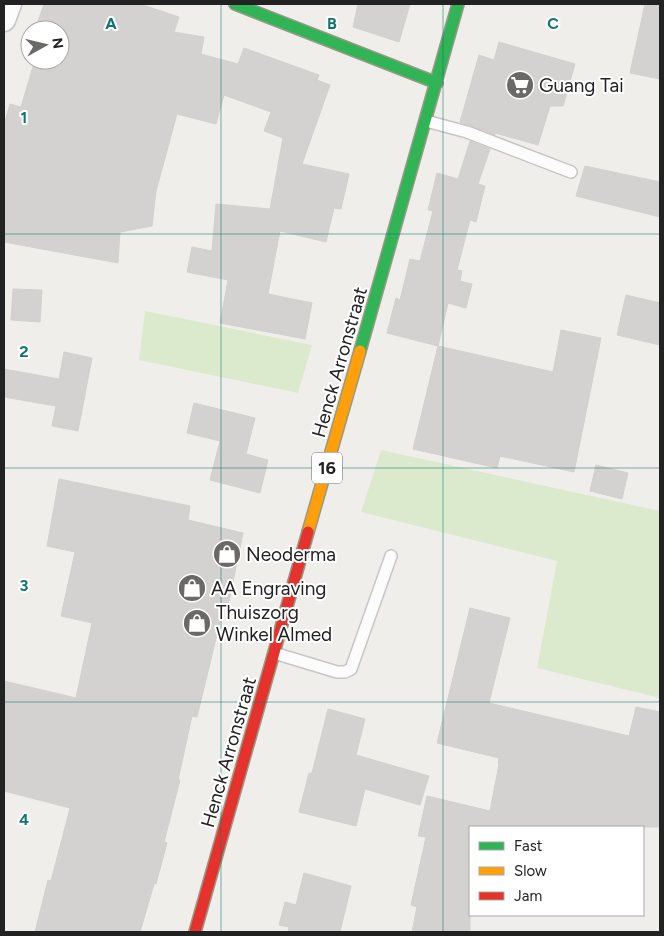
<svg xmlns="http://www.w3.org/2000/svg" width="664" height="936" font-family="Figtree,sans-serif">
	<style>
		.grass { fill: #dbeacd }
		.building { fill: #d4d2d0; stroke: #d3d0cd }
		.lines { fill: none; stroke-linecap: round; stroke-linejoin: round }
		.lane-casing { stroke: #c7c6c5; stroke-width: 14 }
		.street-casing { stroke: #c7c6c5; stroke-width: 25 }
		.fast-casing { stroke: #969984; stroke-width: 14 }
		.slow-casing { stroke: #969984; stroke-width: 14 }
		.jam-casing { stroke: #969984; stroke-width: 14 }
		.lane { stroke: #fdfcfc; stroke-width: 11 }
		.street { stroke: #fdfcfc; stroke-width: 22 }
		.fast { stroke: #30b455; stroke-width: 11 }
		.slow { stroke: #ff9f0a; stroke-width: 11 }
		.jam { stroke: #e5322d; stroke-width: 11 }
		.grid { fill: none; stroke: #0f766e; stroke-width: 1; stroke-opacity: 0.55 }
		.labels { text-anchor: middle; stroke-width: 4; stroke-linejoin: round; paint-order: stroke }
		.shield { fill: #fff; stroke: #646464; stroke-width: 1 }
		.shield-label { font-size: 18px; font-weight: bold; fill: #222 }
		.poi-label { font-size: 19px; fill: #222; stroke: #fff; text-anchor: start }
		.street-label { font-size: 19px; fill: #222; stroke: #fff }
		.grid-label { font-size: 16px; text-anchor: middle; font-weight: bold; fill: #0f766e; stroke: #fff; stroke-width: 4; stroke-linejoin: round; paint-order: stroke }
	</style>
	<rect width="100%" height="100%" fill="#f0eeeb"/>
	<path class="grass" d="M145,311L312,345L298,393L139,360Z
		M381,450L660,511V698L537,668L557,561L361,512Z"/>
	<path class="building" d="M44,4H140L179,17L174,32L204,37L201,54L238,64L244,48L319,75L317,80L330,85L302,164L349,174L341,209L334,208L326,242L280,231L268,294L312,303L305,339L220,323L228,280L187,272L192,247L212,251L216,204L270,209L283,138L264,131L271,112L224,95L216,124L177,114L156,191L152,226L120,232L118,263L4,242V125L10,104L21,107L35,60H60V30H35Z
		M358,4H410L399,42L353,27Z
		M645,4H660V79L630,73Z
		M499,42L575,64L563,106H550L538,145L495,133V135L460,122L479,55L494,60Z
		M470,141L490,149L478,184L485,186L476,222L470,220L457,270L462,271L460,281L472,284L466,308L448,303L438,346L387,333L396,298L400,300L410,259L420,261L433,211L428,210L437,173L458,179Z
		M585,166L660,182V217L576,196Z
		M13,289L42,290L40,322L11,320Z
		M626,295L660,303V345L617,335Z
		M561,330L601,338L574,472L500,456L497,468L413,449L438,346L553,372Z
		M64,352L92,358L78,431L52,426L56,406L4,397V369L59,379Z
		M194,403L255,418L246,454L268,460L260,493L210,480L220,441L187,433Z
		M596,465L628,473L622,499L590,491Z
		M59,479L190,506L188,520L243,533L228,606L224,605L197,717L192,716L178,780H180L164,842L167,843L156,884H154L140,932H35L48,880L51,881L70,808L4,791V681L76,698L92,623L61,616L75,552L47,546Z
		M470,608L510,618L489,703L629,736L636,707L660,712V827H470V932H412L417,907L411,905L426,837L418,836L427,796L490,811L499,764L498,763L499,758L437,743Z
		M328,709L365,719L356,755L429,776L420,805L365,789L356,826L299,812L309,773H312Z
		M304,873L351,886L340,932H288L289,927L279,925L285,902L296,905Z"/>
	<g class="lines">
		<defs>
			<path id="lane" d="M426,121L467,132L571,172
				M274,653L337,672H345L351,669L391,556"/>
			<path id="street" d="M4,20L10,4"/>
			<path id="fast" d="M235,4L437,83
				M360,351L458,4"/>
			<path id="slow" d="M308,532L360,351"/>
			<path id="jam" d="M195,932L308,532"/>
		</defs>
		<use href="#lane" class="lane-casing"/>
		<use href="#street" class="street-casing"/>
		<use href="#fast" class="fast-casing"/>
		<use href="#slow" class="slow-casing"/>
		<use href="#jam" class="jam-casing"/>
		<use href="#lane" class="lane"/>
		<use href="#street" class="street"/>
		<use href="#fast" class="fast"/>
		<use href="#slow" class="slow"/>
		<use href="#jam" class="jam"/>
	</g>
	<path class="grid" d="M221,4V932M443,4V932M4,234H660M4,468H660M4,702H660"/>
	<defs>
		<symbol id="supermarket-disc" viewBox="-11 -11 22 22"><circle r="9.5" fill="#6a6968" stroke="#fff"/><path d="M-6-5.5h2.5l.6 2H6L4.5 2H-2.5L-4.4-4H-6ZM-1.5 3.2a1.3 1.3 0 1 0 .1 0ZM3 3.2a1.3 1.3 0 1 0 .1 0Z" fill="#fff"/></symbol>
		<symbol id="shop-disc" viewBox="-11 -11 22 22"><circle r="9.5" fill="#6a6968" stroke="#fff"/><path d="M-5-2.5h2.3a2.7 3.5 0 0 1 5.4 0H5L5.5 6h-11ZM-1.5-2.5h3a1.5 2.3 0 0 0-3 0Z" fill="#fff"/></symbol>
	</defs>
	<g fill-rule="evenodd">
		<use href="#supermarket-disc" x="504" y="69" width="32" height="32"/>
		<use href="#shop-disc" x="211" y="538" width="32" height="32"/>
		<use href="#shop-disc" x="176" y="572" width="32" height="32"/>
		<use href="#shop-disc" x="181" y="607" width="32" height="32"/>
	</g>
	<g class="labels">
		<rect class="shield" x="312" y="452.5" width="30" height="31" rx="4"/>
		<g class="shield-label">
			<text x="327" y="474">16</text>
		</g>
		<g class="poi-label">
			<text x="539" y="92">Guang Tai</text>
			<text x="246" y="561">Neoderma</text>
			<text x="211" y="595">AA Engraving</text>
			<text x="216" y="619">Thuiszorg<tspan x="216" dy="22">Winkel Almed</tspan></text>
		</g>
		<g class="street-label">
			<text transform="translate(339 362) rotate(-74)" y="7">Henck Arronstraat</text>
			<text transform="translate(228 752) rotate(-74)" y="7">Henck Arronstraat</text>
		</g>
	</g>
	<g class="grid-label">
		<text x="111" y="29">A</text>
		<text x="332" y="29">B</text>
		<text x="553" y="29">C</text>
		<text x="24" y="123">1</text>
		<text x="24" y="357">2</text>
		<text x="24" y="591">3</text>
		<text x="24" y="825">4</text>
	</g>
	<rect width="664" height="936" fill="none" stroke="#222222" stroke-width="10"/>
	<rect x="469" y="826" width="175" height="90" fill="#ffffff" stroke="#a7a7a7"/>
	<rect x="479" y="842" width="25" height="8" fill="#30b455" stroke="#a7a7a7"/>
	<text x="514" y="851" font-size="15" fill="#222222">Fast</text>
	<rect x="479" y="867" width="25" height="8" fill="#ff9f0a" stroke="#a7a7a7"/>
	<text x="514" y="876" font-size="15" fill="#222222">Slow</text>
	<rect x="479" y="892" width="25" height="8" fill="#e5322d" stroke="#a7a7a7"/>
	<text x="514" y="901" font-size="15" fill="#222222">Jam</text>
	<g transform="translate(45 45) rotate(82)"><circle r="24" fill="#ffffff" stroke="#a7a7a7"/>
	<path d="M0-4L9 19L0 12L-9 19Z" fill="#6a6968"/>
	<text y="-8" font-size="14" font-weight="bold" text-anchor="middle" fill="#222222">N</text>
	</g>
</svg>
